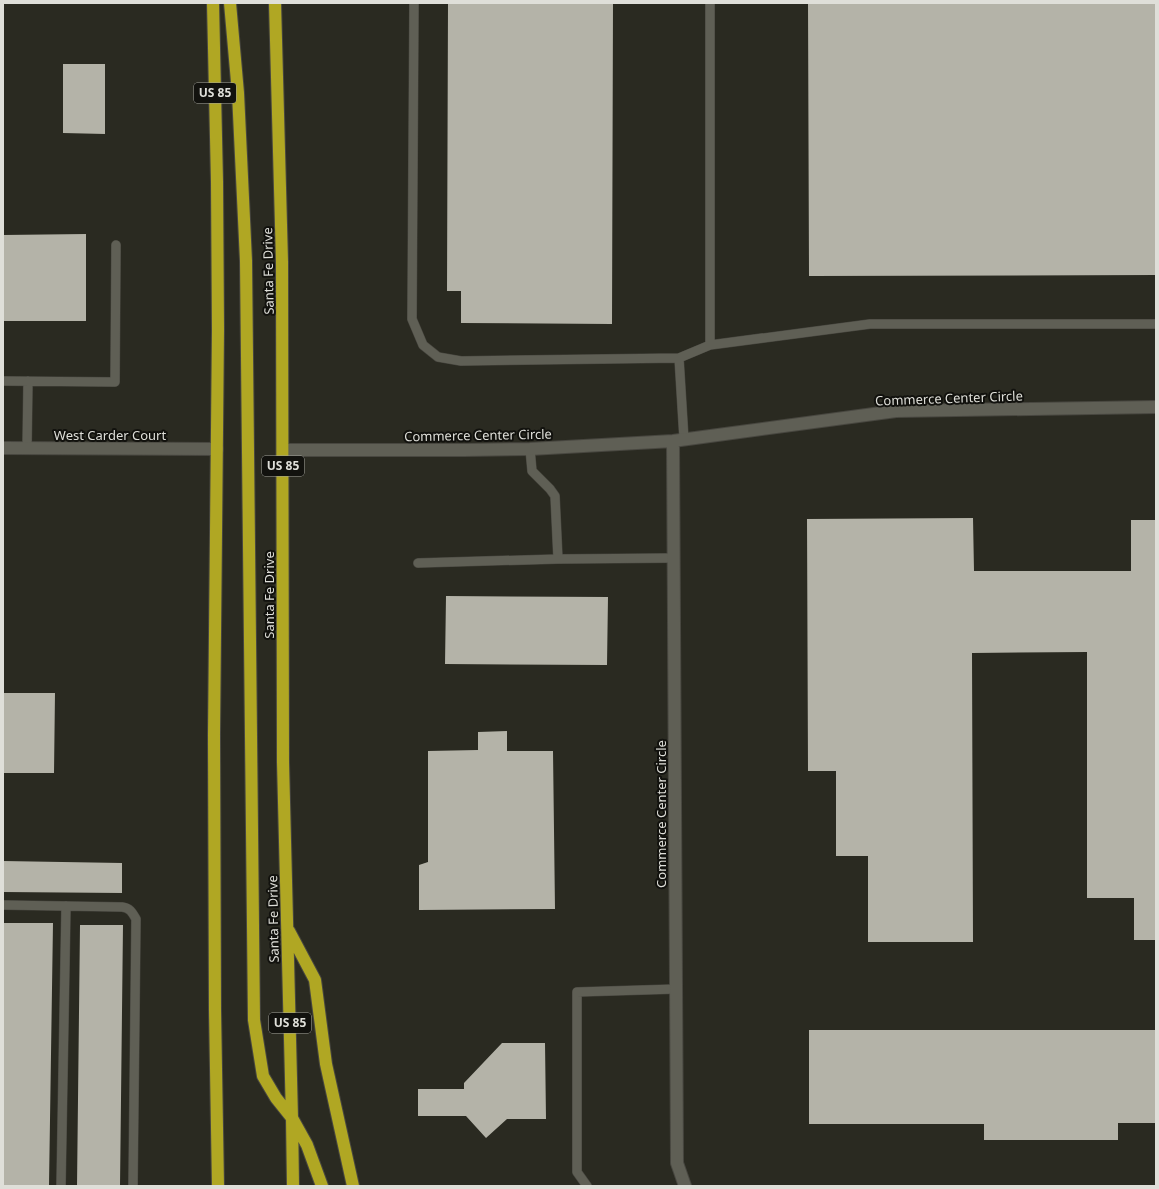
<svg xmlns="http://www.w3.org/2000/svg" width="1159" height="1189" font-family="'Noto Sans',sans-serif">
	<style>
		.building { fill: #b4b3a8 }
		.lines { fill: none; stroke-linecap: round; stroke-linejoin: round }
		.lane-casing { stroke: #484740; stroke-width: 10 }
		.street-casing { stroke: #484740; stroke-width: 14 }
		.highway-casing { stroke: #484740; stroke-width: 14 }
		.lane { stroke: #5f5f55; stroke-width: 9 }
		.street { stroke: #5f5f55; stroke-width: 12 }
		.highway { stroke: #b0a723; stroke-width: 12 }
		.labels { text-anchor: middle; stroke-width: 4; stroke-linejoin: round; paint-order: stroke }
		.shield { fill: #12120e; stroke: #a2a29c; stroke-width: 1 }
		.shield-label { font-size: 12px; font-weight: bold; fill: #dfdfd9 }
		.street-label { font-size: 13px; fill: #dfdfd9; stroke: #12120e }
	</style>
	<rect width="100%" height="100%" fill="#2a2a21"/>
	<path class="building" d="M448,3H613L612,324L461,323V291H447Z
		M808,3H1156V275L809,276Z
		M63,64H105V134L63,133Z
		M86,234V321H3V235Z
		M973,518L974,571H1131V520H1156V940H1134V898H1087V652L972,653L973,942H868V856H836V771H808L807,519Z
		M446,596L608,597L607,665L445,664Z
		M3,693H55L54,773H3Z
		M507,731V751H553L555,909L419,910V865L428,862V751L478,750V732Z
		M3,861L122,863V893L3,892Z
		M4,923H53L49,1186H3Z
		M80,925H123L120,1186H77Z
		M809,1030H1156V1123H1118V1140H984V1124H809Z
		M502,1043H545L546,1119H507L486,1138L466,1116H418V1089H464V1083Z"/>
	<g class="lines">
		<defs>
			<path id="lane" d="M414,3L412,319L423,345L438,357L461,361L679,358L710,345L870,324H1156
				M710,3V345
				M679,358L684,439
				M3,381L115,382L116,245
				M27,449L28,381
				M530,449L532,471L550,489L555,496L558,559L674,558
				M418,563L558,559
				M3,905L122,907C130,908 132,912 136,919L133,1186
				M61,1186L66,906
				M587,1186L577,1172V992L676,989"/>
			<path id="street" d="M673,441L677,1163L685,1186
				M3,448L217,449
				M283,450H464L530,449L673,441L896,411L1156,407"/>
			<path id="highway" d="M213,3L217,182L218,329L214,735L215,1010L218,1186
				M230,3L238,93L246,261L254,1020L263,1076L276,1098L292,1118L307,1145L322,1186
				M275,3L282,262L283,762L292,1118L293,1186
				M289,931L315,980L326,1064L353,1186"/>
		</defs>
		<use href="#lane" class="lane-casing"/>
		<use href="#street" class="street-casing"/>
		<use href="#highway" class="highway-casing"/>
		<use href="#lane" class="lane"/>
		<use href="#street" class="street"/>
		<use href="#highway" class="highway"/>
	</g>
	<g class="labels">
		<g class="shield">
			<rect x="194" y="83" width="42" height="20" rx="3"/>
			<rect x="262" y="456" width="42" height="20" rx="3"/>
			<rect x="269" y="1013" width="42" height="20" rx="3"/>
		</g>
		<g class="shield-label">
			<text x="215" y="97">US 85</text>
			<text x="283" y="470">US 85</text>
			<text x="290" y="1027">US 85</text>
		</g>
		<g class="street-label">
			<text transform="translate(268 271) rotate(-91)" y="5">Santa Fe Drive</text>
			<text transform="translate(949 398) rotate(-2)" y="5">Commerce Center Circle</text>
			<text x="110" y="440">West Carder Court</text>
			<text transform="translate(478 435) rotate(-1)" y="5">Commerce Center Circle</text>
			<text transform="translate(269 595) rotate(-90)" y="5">Santa Fe Drive</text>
			<text transform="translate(661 814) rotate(-90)" y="5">Commerce Center Circle</text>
			<text transform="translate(273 919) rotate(-91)" y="5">Santa Fe Drive</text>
		</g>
	</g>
	<rect width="1159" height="1189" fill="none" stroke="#dfdfd9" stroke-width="8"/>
</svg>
